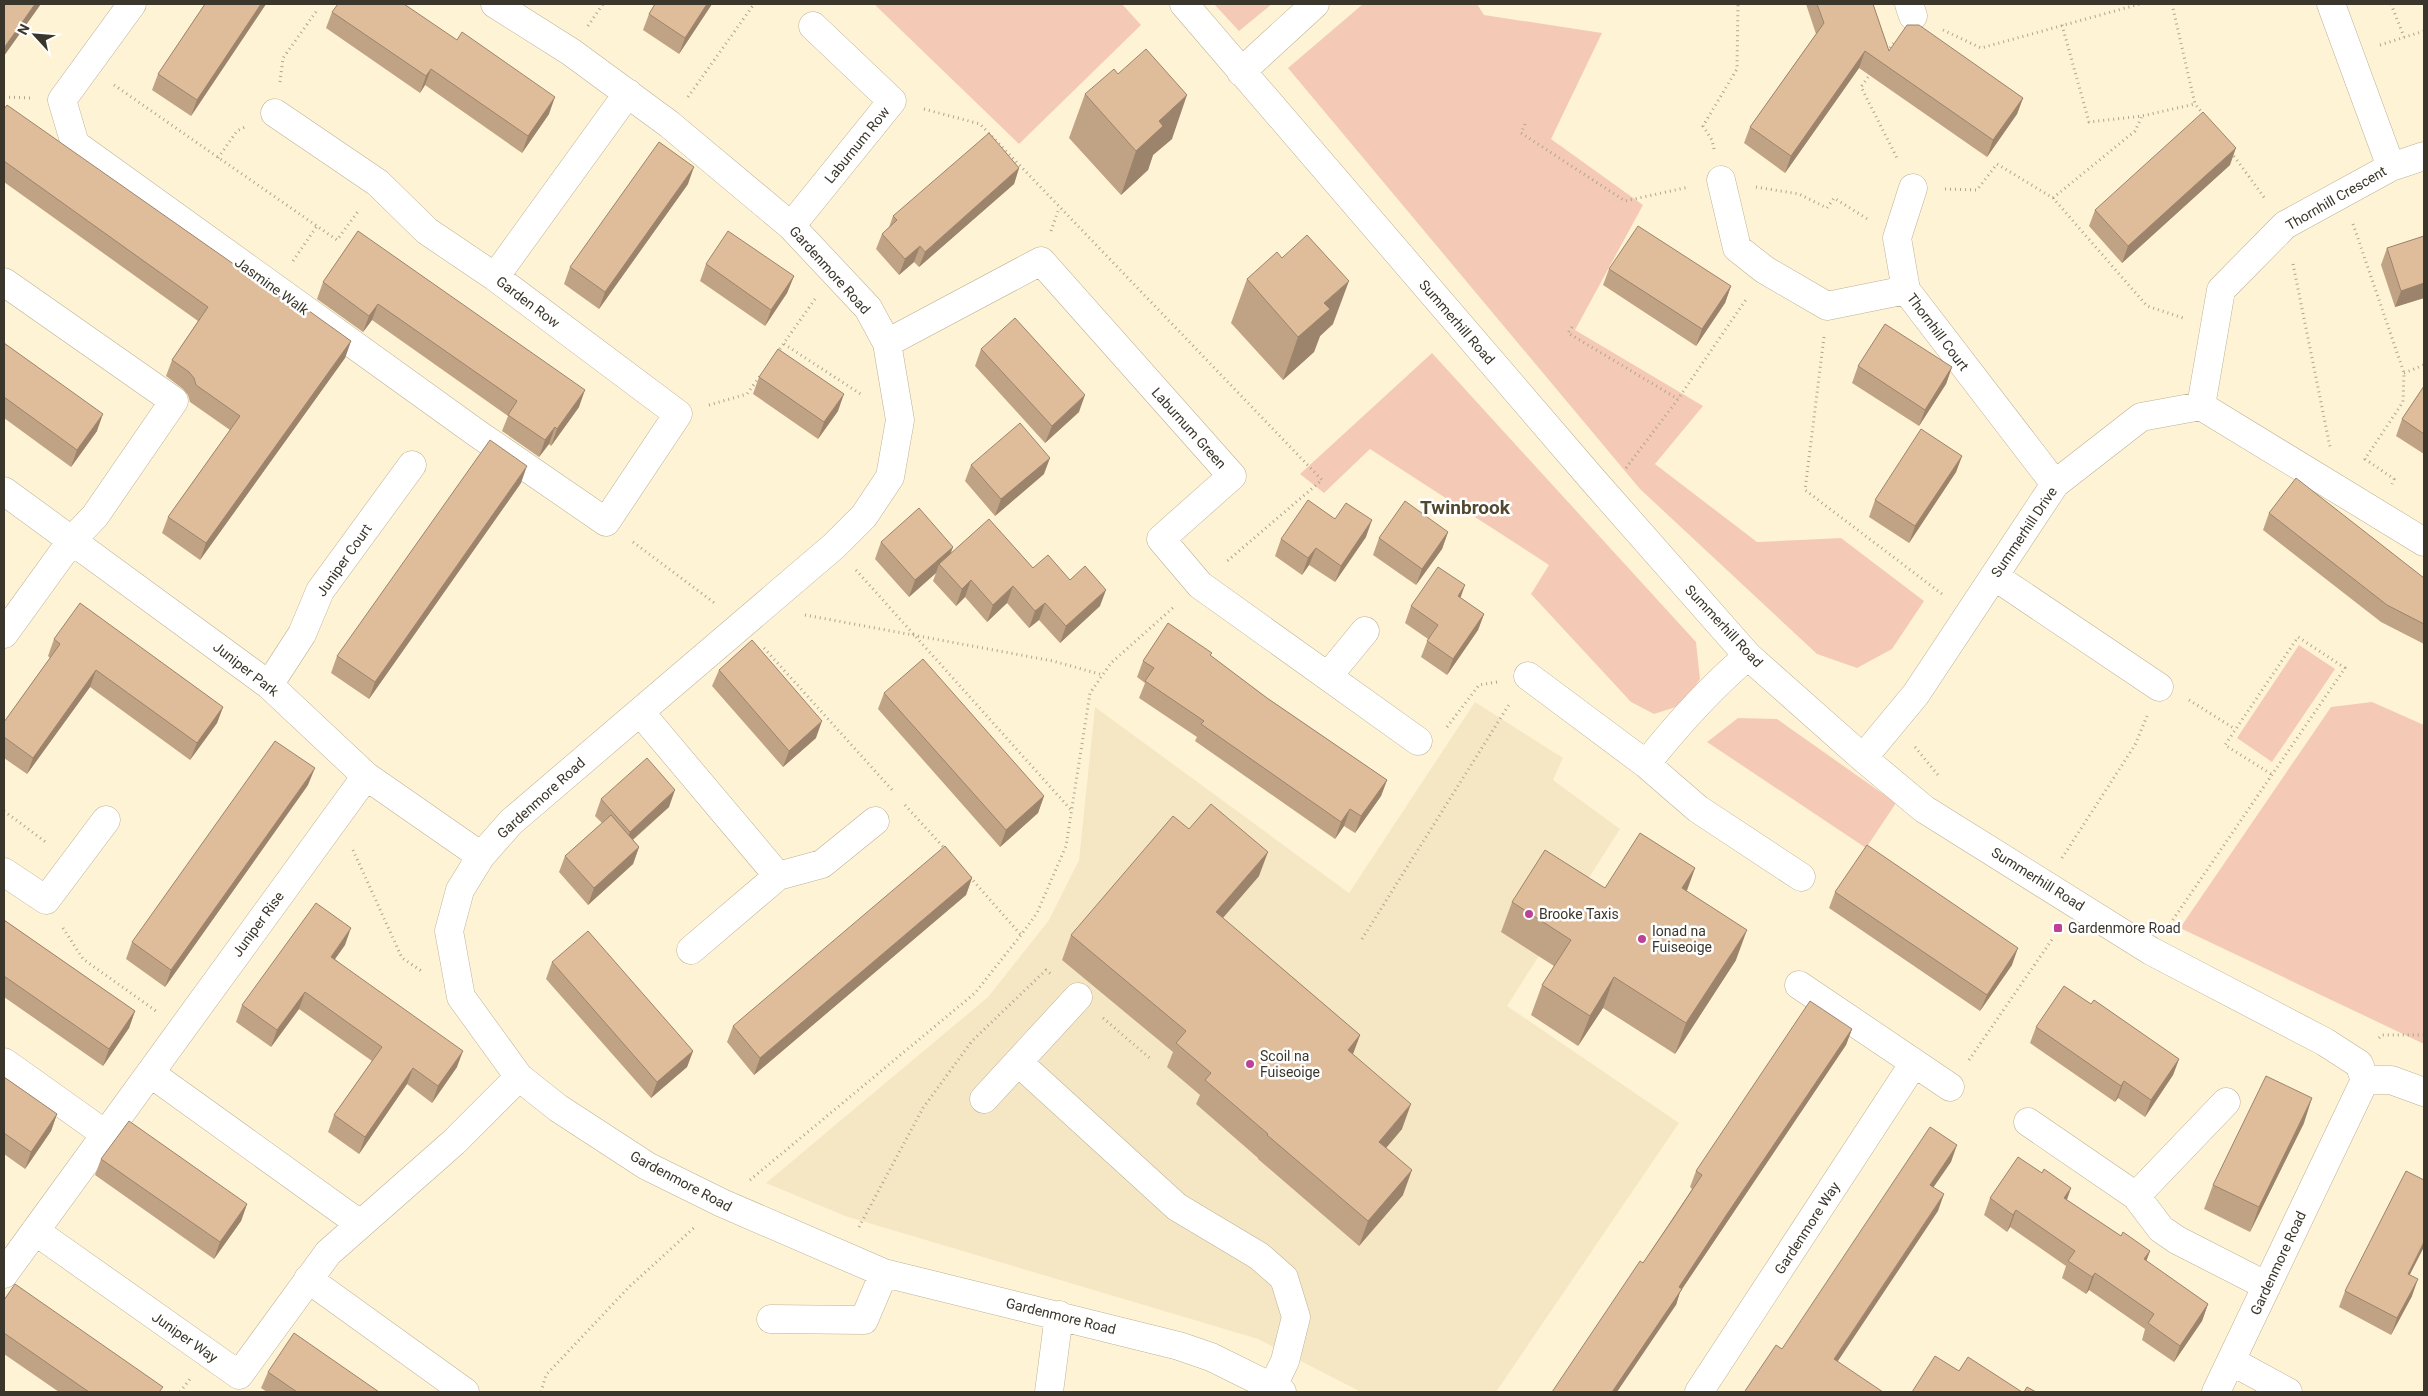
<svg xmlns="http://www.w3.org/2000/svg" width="2428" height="1396" font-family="Roboto,sans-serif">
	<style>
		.built { fill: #f6e7c4 }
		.green { fill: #f4cab7 }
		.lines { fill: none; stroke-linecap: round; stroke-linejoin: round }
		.minor-casing { stroke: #bcb195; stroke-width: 29 }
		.path { stroke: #aea590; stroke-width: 3; stroke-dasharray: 1 4; stroke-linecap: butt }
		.minor { stroke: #fff; stroke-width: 28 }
		.wall { fill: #c0a384 }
		.shaded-wall { fill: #9c846c }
		.building { fill: #dfbd9a; stroke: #9c846c }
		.poi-dot { fill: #bb4296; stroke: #fff; stroke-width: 2 }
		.labels { text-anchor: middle; stroke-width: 5; stroke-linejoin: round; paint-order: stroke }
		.street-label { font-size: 14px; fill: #3a362b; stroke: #fff }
		.poi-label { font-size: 14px; fill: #3a362b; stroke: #fff; text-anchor: start }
		.district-label { font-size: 19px; font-weight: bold; fill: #524830; stroke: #fff }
	</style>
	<rect width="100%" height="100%" fill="#fff3d6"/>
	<path class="built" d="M1475,702L1563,758L1553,780L1620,829L1507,1006L1679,1123L1496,1392H1361L1258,1339L845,1216L766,1183L988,997L1049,920L1079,860L1095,707L1349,893Z"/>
	<path class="green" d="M874,4H1122L1141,25L1019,144Z
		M1214,4H1272L1239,31Z
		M1363,4H1477L1484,15L1602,33L1551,139L1643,205L1575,330L1703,406L1655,464L1757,542L1841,538L1924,601L1892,649L1857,668L1817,654L1640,489L1288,68Z
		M1432,353L1696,642L1700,679L1682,705L1654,714L1631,702L1531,594L1549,565L1370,449L1324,493L1300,474Z
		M2299,645L2335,669L2272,762L2237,738Z
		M2372,702L2424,725V1044L2180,928L2331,707Z
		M1738,718L1777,719L1896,803L1866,848L1707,742Z"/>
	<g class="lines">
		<defs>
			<path id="minor" d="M132,4L62,100L75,144L478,434L606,522L678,414L495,277L427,231L378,183L275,113
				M495,4L571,52L669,124L791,226L868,308L887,343L900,420L890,477L864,516L834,546L511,822L481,856L460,890L449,931L461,997L519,1077L558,1108L647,1166L722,1203L884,1273L1179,1346L1211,1357L1282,1392
				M1184,4L1593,480L1748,656L1863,758L1924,809L2151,951L2325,1042L2359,1064L2365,1080
				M1909,4L1913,16
				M1241,72L1315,4
				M2391,167L2424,156
				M1721,180L1737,248L1765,270L1827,306L1906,290L2055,484
				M791,226L892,101L813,26
				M495,277L628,93
				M4,282L174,401L95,516L72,540L4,634
				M1906,290L1897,238L1913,188
				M887,343L1041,261L1232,476L1161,539L1200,585L1418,741
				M2201,406L2221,290L2285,225L2391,167L2331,4
				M4,491L269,685L366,776L481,856
				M1994,576L2159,687
				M1328,676L1365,631
				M1528,676L1646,764L1698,809L1801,877
				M269,685L302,634L320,591L412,465
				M640,712L778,876
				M1863,758L1916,694L2055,484L2141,417L2201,406L2424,542
				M1646,764C1677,725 1710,688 1748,656
				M4,872L46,900L106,820
				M691,950L778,876L822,864L875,821
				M1799,985L1950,1087
				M4,1062L105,1134
				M1018,1062L1177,1207L1259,1256L1284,1278L1296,1317L1285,1361L1273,1386
				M150,1073L360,1224
				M2365,1080H2391L2424,1092
				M984,1099L1078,997
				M2028,1122L2136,1196L2161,1229L2177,1240L2267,1286
				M2136,1196L2226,1102
				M35,1231L239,1375L328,1253L454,1142L519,1077
				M4,1274L366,776
				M308,1279L465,1392
				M771,1319L864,1320L884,1273
				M2231,1361L2288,1392
				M1049,1392L1059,1315
				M1699,1392L1914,1063
				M2216,1392L2365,1080"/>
		</defs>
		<use href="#minor" class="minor-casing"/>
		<path class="path" d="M2172,4L2195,104L2204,115
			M2391,4L2404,37
			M2062,25L2089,122L2142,116L2195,104
			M588,26L603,4
			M1943,30L1981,48L2140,4
			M2380,45L2424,31
			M1887,52L1895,41
			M1871,73L1861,87L1898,160
			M280,82L283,58L318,9
			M114,85L337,240L359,210
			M4,97L31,98
			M688,97L754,4
			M924,109L980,124L1322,480L1225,563
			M1525,124L1521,133L1625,201L1689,187
			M1714,149L1712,140L1703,126L1737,69L1738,4
			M2231,152L2266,200
			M218,158L237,131L245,127
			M1756,187L1799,194L1827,208L1834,198L1869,220
			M1945,189L1977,190L1997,164L2053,198L2147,306L2183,318
			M2053,198L2135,131L2142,116
			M2353,224L2404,373L2403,402L2365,459L2394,479L2392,484
			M1051,231L1059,208
			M293,261L317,226
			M2293,264L2330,447
			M1572,327L1568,333L1678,399
			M1824,337L1805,490L1942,594
			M784,344L862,395
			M777,353L815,299
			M2404,373L2424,365
			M709,405L747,394L760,376
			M1626,468L1678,399L1747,298
			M633,542L716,604
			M856,570L1072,811
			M805,615L1053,661L1103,675
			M764,648L894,792
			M2189,700L2235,729
			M1447,727L1479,685L1497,682
			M1915,747L1938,775
			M905,805L946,850
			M4,811L47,843
			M353,850L402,958L423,972
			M2062,858L2135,745L2147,716
			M970,877L1021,935
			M2170,924L2345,668L2298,637L2225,745L2271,774
			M63,928L83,959L156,1011
			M1362,939L1510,703
			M1103,1018L1152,1060
			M2379,1038L2382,1035H2424
			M1969,1060L2053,938
			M750,1180L975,993L1021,935L1037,913L1066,846L1090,693L1111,663L1175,606
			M859,1227L923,1108L972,1041L1046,970L1052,975
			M180,1392L190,1379
			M541,1392L546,1375L629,1287L696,1226"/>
		<use href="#minor" class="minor"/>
	</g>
	<path class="wall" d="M205,4H266L191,116L152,90L158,74Z
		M655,4H712L679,54L643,30L649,14Z
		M1806,4H1873L1889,51L2023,98L2017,114L1987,157L1859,68L1785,173L1744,143L1750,127L1816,34Z
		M332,12L549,114L522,153L425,85L420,93L326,28Z
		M1085,94L1172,139L1153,155L1148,170L1121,195L1069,138Z
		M4,109L302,312L351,341L345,358L200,560L162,533L168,517L230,430L190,402L188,395L183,389L166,376L172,360L198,321L4,182Z
		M2230,165L2122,263L2089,226L2095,210Z
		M1019,168L1014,184L919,267L914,262L899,275L876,249L882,234L889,227L893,216Z
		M688,184L599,309L564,284L570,267Z
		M358,231L579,407L551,446L549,444L539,457L502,431L508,416L372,320L363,332L317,299L323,282Z
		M2424,236V298L2395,307L2381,265L2387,248Z
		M1282,258L1333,324L1320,336L1314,352L1283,380L1231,323L1247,279Z
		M706,264L794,276L787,293L765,326L700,281Z
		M1609,269L1731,286L1725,303L1696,346L1603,285Z
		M4,343L97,431L71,467L4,418Z
		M981,349L1079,412L1045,443L975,366Z
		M1858,366L1952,367L1946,384L1919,426L1852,383Z
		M759,377L838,411L818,439L753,394Z
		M2424,386V454L2396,436L2402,419Z
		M1962,456L1956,472L1909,543L1869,517L1875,500Z
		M971,465L1044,474L995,516L965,481Z
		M521,483L369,699L331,673L337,656Z
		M2269,513L2424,578V644L2381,622L2263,530Z
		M1335,519L1366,537L1335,582L1309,565L1302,575L1275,556L1281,539Z
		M1448,532L1442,549L1416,585L1373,555L1379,538Z
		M881,542L953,547L950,555L1033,568L1070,580L1100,606L1060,643L1039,620L1029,628L1007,603L987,622L965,597L956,606L933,581L936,573L909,597L875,559Z
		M1461,598L1484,614L1478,630L1447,675L1421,657L1428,639L1405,623L1411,606Z
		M54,639L223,707L217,723L190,760L90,687L27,774L4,758V722L50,658L48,656Z
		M1211,656L1267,698L1387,780L1381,796L1355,833L1344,826L1335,839L1195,741L1197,737L1139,698L1145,683L1137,677L1143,661Z
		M719,670L816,738L783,767L712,686Z
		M884,693L1044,796L1038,813L1000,847L878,709Z
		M308,785L165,987L126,959L132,942Z
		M601,799L669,807L633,840L639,847L633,864L588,905L559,872L565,856L602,823L595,816Z
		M1189,829L1259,876L1223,918L1360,1035L1353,1054L1402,1129L1386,1148L1403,1195L1359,1246L1258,1159V1158L1196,1104L1200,1095L1167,1067L1173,1052L1062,960L1071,935Z
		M1695,868L1686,891L1736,960L1675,1054L1603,1008L1578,1046L1531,1015L1542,985L1554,966L1501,932L1512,902L1605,888Z
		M972,878L966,895L754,1075L727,1042L733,1026Z
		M1835,892L2012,965L1980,1011L1829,908Z
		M4,920L135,1011L129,1028L103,1066L4,997Z
		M345,945L335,959L457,1067L432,1103L407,1084L359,1154L328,1132L334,1115L372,1061L299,1009L271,1047L236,1022L242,1005Z
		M552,962L693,1051L687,1067L651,1098L546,979Z
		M2091,1004L2179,1059L2173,1075L2145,1117L2118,1098L2115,1102L2030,1043L2036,1027Z
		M1852,1029L1846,1045L1721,1231L1680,1292L1676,1305L1643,1263L1692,1189L1690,1187L1696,1171Z
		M4,1077L57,1114L51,1131L25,1169L4,1154Z
		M2304,1123L2250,1232L2204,1209L2213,1185Z
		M101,1159L247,1204L241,1221L214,1259L95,1175Z
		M2042,1173L2071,1188L2067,1200L2121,1236L2150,1251L2146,1261L2208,1304L2202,1321L2174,1362L2142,1340L2145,1329L2089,1290L2086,1294L2062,1278L2066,1266L2010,1227L2007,1232L1984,1215L1990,1198Z
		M2410,1275L2412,1296L2391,1335L2339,1307L2345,1291Z
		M4,1300L161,1392H59L4,1354Z
		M268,1372L379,1392H267L261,1388Z"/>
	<path class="shaded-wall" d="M35,4H41L4,56V48Z
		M261,4H266L191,116L197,100Z
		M707,4H712L679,54L685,38Z
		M1865,51L1859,68L1785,173L1791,156Z
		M431,69L425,85L420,93L426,76Z
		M1187,95L1172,139L1153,155L1148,170L1121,195L1136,151L1159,121Z
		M555,97L549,114L522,153L528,136Z
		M2023,98L2017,114L1987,157L1993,140Z
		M2236,148L2230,165L2122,263L2128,246Z
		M694,167L688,184L599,309L605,292Z
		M1019,168L1014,184L919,267L925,252Z
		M920,246L914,262L899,275L905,259Z
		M794,276L787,293L765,326L771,310Z
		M1349,281L1333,324L1320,336L1314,352L1283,380L1298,337L1324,303Z
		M2424,283V298L2395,307L2401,291Z
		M1731,286L1725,303L1696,346L1702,329Z
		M378,304L372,320L363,332L369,316Z
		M351,341L345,358L200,560L206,543Z
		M1952,367L1946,384L1919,426L1925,410Z
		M585,390L579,407L551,446L557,429Z
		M844,394L838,411L818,439L824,422Z
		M1085,395L1079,412L1045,443L1052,426Z
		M103,414L97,431L71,467L77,450Z
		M555,427L549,444L539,457L545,440Z
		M1962,456L1956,472L1909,543L1915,526Z
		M1050,458L1044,474L995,516L1001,499Z
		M527,466L521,483L369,699L375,682Z
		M1372,520L1366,537L1335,582L1341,566Z
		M1448,532L1442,549L1416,585L1422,569Z
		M953,547L947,563L939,564L936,573L909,597L915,580Z
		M1316,548L1309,565L1302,575L1308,558Z
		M971,580L965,597L956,606L962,589Z
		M1465,585L1459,602L1458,596Z
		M1013,586L1007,603L987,622L993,605Z
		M1106,590L1100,606L1060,643L1066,626Z
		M1045,603L1039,620L1029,628L1035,611Z
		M1484,614L1478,630L1447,675L1453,659Z
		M96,670L90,687L27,774L33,758Z
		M223,707L217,723L190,760L197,743Z
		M822,721L816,738L783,767L789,751Z
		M315,768L308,785L165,987L171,970Z
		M1387,780L1381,796L1355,833L1361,816Z
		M675,790L669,807L623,848L630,832Z
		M1044,796L1038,813L1000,847L1006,830Z
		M1350,809L1344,826L1335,839L1341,822Z
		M639,847L633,864L588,905L594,888Z
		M1268,852L1259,876L1207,936L1216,912Z
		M1695,868L1684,899L1682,888Z
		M972,878L966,895L754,1075L760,1058Z
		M351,928L345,945L325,973L331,957Z
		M1747,930L1736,960L1675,1054L1686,1023Z
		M2018,948L2012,965L1980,1011L1987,995Z
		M1614,977L1603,1008L1578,1046L1590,1016Z
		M305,992L299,1009L271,1047L277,1030Z
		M135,1011L129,1028L103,1066L109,1049Z
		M1852,1029L1846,1045L1721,1231L1680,1292L1676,1305L1617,1392H1612L1679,1287L1727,1214Z
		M1360,1035L1351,1059L1348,1050Z
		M463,1051L457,1067L432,1103L438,1086Z
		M693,1051L687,1067L651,1098L657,1082Z
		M2179,1059L2173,1075L2145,1117L2151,1100Z
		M413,1068L407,1084L359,1154L365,1137Z
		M2124,1081L2118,1098L2115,1102L2121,1086Z
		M2312,1098L2304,1123L2250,1232L2259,1207Z
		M1411,1104L1402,1129L1370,1167L1379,1142Z
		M57,1114L51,1131L25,1169L31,1152Z
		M1957,1145L1951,1162L1924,1201L1930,1185Z
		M1412,1170L1403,1195L1359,1246L1368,1221Z
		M2071,1188L2065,1204L2064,1198Z
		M1944,1194L1938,1211L1828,1376L1834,1359Z
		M247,1204L241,1221L214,1259L220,1242Z
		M2016,1210L2010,1227L2007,1232L2013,1215Z
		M2424,1242V1247L2402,1290L2408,1274Z
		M2150,1251L2144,1267V1259Z
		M2095,1273L2089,1290L2086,1294L2092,1277Z
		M2418,1279L2412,1296L2391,1335L2397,1318Z
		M2208,1304L2202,1321L2174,1362L2180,1346Z"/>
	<path class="building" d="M4,4H35L4,48Z
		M205,4H261L197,100L158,74Z
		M338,4H404L457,40L462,32L555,97L528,136L431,69L426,76L332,12Z
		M655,4H707L685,38L649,14Z
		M1817,4H1873L1889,51L1907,25H1919L2023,98L1993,140L1865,51L1791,156L1750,127L1824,23Z
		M1146,49L1187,95L1159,121L1163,126L1136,151L1085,94L1114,69L1118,74Z
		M7,105L302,312L305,308L351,341L206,543L168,517L240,416L196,385L194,378L189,372L172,360L208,307L4,161V109Z
		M2203,112L2236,148L2128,246L2095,210Z
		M989,133L1019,168L925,252L920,246L905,259L882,234L897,220L893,216Z
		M659,142L694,167L605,292L570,267Z
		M1638,226L1731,286L1702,329L1609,269Z
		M358,231L585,390L557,429L555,427L545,440L508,415L517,401L378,304L369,316L323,282Z
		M728,231L794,276L771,310L706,264Z
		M1307,235L1349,281L1324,303L1330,309L1298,337L1247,279L1277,252L1282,258Z
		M2424,236V283L2401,291L2387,248Z
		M1015,318L1085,395L1052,426L981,349Z
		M1885,324L1952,367L1925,410L1858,366Z
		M4,343L103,414L77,450L4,397Z
		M778,349L844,394L824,422L759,377Z
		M2424,386V434L2402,419Z
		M1020,423L1050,458L1001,499L971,465Z
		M1921,429L1962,456L1915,526L1875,500Z
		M490,440L527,466L375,682L337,656Z
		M2296,478L2424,578V624L2387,605L2269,513Z
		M1308,500L1335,519L1346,503L1372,520L1341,566L1316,548L1308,558L1281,539Z
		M1405,501L1448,532L1422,569L1379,538Z
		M919,508L953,547L915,580L881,542Z
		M989,519L1033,568L1048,555L1070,580L1085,566L1106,590L1066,626L1045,603L1035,611L1013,586L993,605L971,580L962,589L939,564Z
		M1438,567L1465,585L1458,596L1484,614L1453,659L1427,641L1438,625L1411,606Z
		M80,603L223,707L197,743L96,670L33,758L4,737V722L60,644L54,639Z
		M1168,623L1212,653L1210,655L1267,698L1387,780L1361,816L1350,809L1341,822L1201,724L1204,721L1145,681L1154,668L1143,661Z
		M752,640L822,721L789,751L719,670Z
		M923,659L1044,796L1006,830L884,693Z
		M275,741L315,768L171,970L132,942Z
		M647,758L675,790L630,832L601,799Z
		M1211,804L1268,852L1216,912L1360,1035L1348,1050L1411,1104L1379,1142L1412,1170L1368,1221L1267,1135L1268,1134L1205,1080L1211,1073L1176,1043L1186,1031L1071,935L1173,816L1189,829Z
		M611,815L639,847L594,888L565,856Z
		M1640,833L1695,868L1682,888L1747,930L1686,1023L1614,977L1590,1016L1542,985L1571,940L1512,902L1545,850L1605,888Z
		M1867,845L2018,948L1987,995L1835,892Z
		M945,846L972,878L760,1058L733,1026Z
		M316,903L351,928L331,957L463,1051L438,1086L413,1068L365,1137L334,1115L382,1047L305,992L277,1030L242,1005Z
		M4,920L135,1011L109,1049L4,976Z
		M588,931L693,1051L657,1082L552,962Z
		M2064,986L2091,1004L2094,1000L2179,1059L2151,1100L2124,1081L2121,1086L2036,1027Z
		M1810,1001L1852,1029L1727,1214L1679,1287L1682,1289L1612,1392H1552L1640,1261L1643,1263L1673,1219L1702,1175L1696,1171Z
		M2266,1076L2312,1098L2259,1207L2213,1185Z
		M4,1077L57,1114L31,1152L4,1133Z
		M129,1121L247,1204L220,1242L101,1159Z
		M1930,1127L1957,1145L1930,1185L1944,1194L1834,1359L1883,1392H1747L1745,1391L1776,1345L1782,1349Z
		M2018,1157L2042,1173L2044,1169L2071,1188L2064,1198L2121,1236L2123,1232L2150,1251L2144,1259L2208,1304L2180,1346L2148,1323L2154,1314L2095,1273L2092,1277L2068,1261L2075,1251L2016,1210L2013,1215L1990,1198Z
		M2406,1171L2424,1180V1242L2408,1274L2418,1279L2397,1318L2345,1291Z
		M15,1284L163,1387L159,1392H89L4,1333V1300Z
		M294,1333L379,1392H297L268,1372Z
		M1935,1356L1959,1371L1968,1357L2022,1392H1912Z
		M2027,1387L2036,1392H2024Z"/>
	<g class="poi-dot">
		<circle cx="1529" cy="914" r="5"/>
		<rect x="2053" y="923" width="10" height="10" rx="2.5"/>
		<circle cx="1642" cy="939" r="5"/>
		<circle cx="1250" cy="1064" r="5"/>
	</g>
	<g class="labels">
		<g class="street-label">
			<text transform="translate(857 145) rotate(-51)" y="5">Laburnum Row</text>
			<text transform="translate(2336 198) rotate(-30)" y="5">Thornhill Crescent</text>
			<text transform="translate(830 270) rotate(48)" y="5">Gardenmore Road</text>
			<text transform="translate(272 286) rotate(36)" y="5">Jasmine Walk</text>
			<text transform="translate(528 302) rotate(37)" y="5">Garden Row</text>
			<text transform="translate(1457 322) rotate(49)" y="5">Summerhill Road</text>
			<text transform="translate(1938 332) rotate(53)" y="5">Thornhill Court</text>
			<text transform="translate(1189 428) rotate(48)" y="5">Laburnum Green</text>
			<text transform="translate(2024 532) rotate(-56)" y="5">Summerhill Drive</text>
			<text transform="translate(344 560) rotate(-55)" y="5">Juniper Court</text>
			<text transform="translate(1724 626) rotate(47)" y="5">Summerhill Road</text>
			<text transform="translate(246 669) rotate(38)" y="5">Juniper Park</text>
			<text transform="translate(541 798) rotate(-42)" y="5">Gardenmore Road</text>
			<text transform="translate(2038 879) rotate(32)" y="5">Summerhill Road</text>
			<text transform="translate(258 924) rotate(-54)" y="5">Juniper Rise</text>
			<text transform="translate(681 1181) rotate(28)" y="5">Gardenmore Road</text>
			<text transform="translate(1807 1228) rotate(-57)" y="5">Gardenmore Way</text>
			<text transform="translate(2278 1263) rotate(-65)" y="5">Gardenmore Road</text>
			<text transform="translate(1061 1316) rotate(14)" y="5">Gardenmore Road</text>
			<text transform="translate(185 1337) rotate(35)" y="5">Juniper Way</text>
		</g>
		<g class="poi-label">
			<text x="1539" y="919">Brooke Taxis</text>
			<text x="2068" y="933">Gardenmore Road</text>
			<text x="1652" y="936">Ionad na<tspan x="1652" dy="16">Fuiseoige</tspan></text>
			<text x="1260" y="1061">Scoil na<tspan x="1260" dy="16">Fuiseoige</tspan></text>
		</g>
		<g class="district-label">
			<text x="1465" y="514">Twinbrook</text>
		</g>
	</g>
	<rect width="2428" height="1396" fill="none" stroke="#3a362b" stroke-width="10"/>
	<g transform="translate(35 35) rotate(296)" stroke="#ffffff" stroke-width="4" paint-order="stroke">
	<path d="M0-4L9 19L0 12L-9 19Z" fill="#3a362b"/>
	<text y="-8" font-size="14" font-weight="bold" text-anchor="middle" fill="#3a362b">N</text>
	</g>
</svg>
